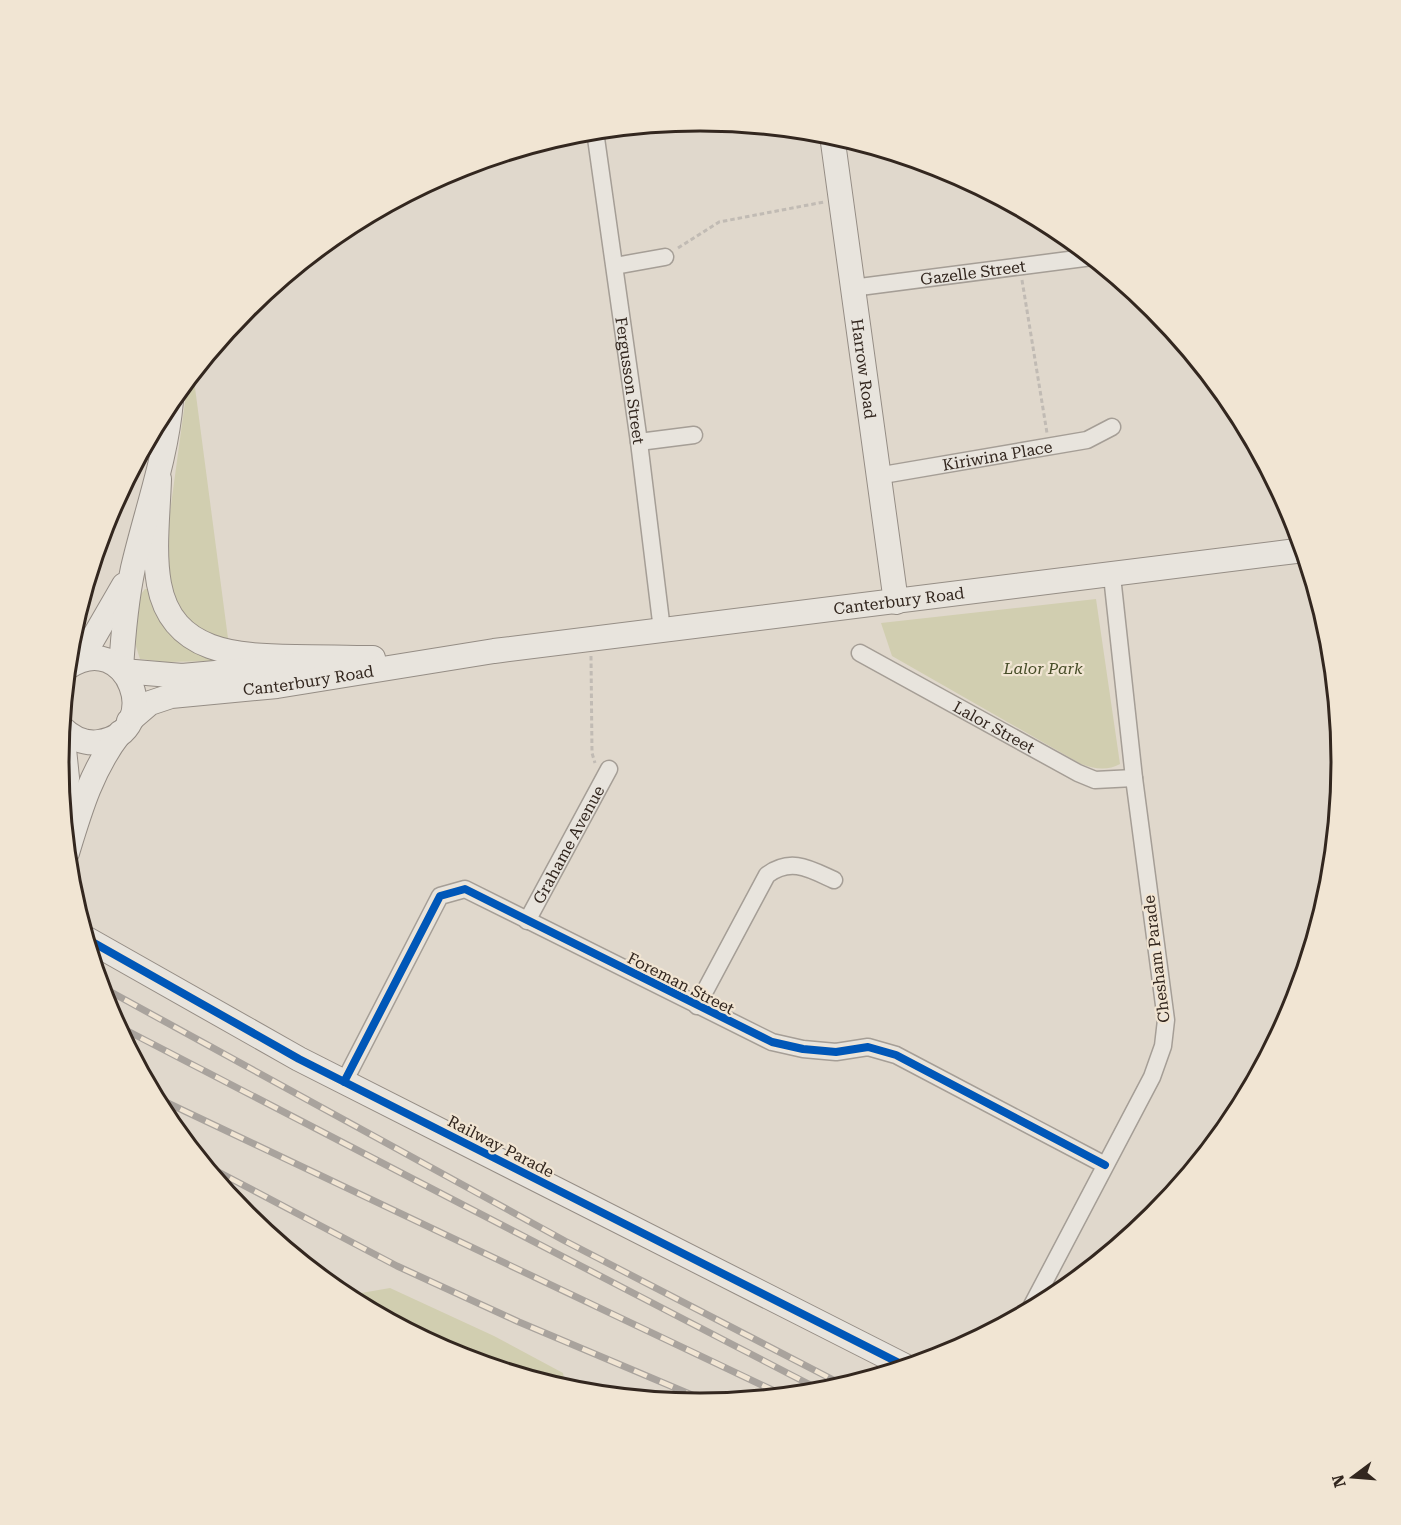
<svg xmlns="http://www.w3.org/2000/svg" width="1401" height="1525" font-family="'Roboto Serif',serif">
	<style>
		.green { fill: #d1ceb0 }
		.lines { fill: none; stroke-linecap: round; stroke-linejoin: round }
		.street-casing { stroke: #a59e96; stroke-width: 19 }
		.secondary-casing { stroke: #958d85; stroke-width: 26 }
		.path { stroke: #c1bbb4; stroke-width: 3; stroke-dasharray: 4.5 3; stroke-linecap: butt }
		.street { stroke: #e8e4dd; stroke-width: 16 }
		.secondary { stroke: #e8e4dd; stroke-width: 24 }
		.rail-casing { stroke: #a9a39d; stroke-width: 7 }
		.rail { stroke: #f1e5d3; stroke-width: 4.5; stroke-dasharray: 14; stroke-linecap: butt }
		.cycleway-casing { stroke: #f1e5d3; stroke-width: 11 }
		.cycleway { stroke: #0057b8; stroke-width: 8 }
		.labels { text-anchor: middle; stroke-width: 4.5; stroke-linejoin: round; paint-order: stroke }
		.street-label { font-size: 16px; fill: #33271f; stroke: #f1e5d3 }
		.park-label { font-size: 16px; font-style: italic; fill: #474d28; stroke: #f1e5d3 }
		.rim { fill: none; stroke: #33271f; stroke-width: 3 }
	</style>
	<rect width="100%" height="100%" fill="#e0d8cc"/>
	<path class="green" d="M188,380H194L229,646L183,617L162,571Z
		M145,589H148C159,621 182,651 214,661L166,662L140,659L133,637L141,594Z
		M1096,599L1120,764C1108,771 1094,769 1081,764L892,656L881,623Z
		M390,1288L494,1336L563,1373L566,1389L455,1355L344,1296Z"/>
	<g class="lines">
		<defs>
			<g id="street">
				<path id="s1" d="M595,131L639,442L662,630"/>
				<path d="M615,266L665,257"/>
				<path id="s2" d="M852,288L1092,257"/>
				<path d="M639,442L694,435"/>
				<path id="s3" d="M877,476L1087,440L1112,427"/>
				<path id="s4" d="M860,653L1078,773L1095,780L1134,778"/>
				<path id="s5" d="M527,921L609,769"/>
				<path d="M697,1006L767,875C791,857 810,869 834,880"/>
				<path d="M344,1082L440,896L465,889L772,1042L803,1049L836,1052L868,1047L896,1055L1105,1165"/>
				<path d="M1029,1311L1152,1077L1163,1046L1166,1020L1134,778L1112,576"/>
			</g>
			<g id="secondary">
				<path id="s6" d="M832,135L896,602"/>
				<path d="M159,479C158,513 153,551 159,584C172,654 238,656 295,657C321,657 347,658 373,658"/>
				<path d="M70,665L91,642L124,585"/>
				<path d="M121,669C123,636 126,601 133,568C146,512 166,459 171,401"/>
				<path d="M123,671L182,676L325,663"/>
				<path id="s7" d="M129,721L150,703L171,696L277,686L494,651L1304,550"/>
				<path d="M62,728C72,738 85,744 99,742C166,732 128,627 68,667"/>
				<path d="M62,730L67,778L64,817"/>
				<path d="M67,853C80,810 92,769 120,733"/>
				<path d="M87,939L299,1059L907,1367"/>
			</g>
		</defs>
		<use href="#street" class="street-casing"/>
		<use href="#secondary" class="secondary-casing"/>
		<path class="path" d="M678,248L719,222L824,202
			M1022,280L1047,433
			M591,656L592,753L595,763"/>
		<use href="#street" class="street"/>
		<use href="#secondary" class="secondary"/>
		<defs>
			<path id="rail" d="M100,986L565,1241L845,1386
				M116,1025L824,1392
				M155,1097L785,1396
				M205,1165L397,1266L519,1322L711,1403"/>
		</defs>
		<use href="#rail" class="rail-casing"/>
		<use href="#rail" class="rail"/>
		<defs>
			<path id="cycleway" d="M87,939L299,1059L907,1367
				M344,1082L440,896L465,889L772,1042L803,1049L836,1052L868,1047L896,1055L1105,1165"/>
		</defs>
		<use href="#cycleway" class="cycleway-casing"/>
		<use href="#cycleway" class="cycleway"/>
	</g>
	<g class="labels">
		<g class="street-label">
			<text dy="6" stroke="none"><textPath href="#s2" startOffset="122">Gazelle Street</textPath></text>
			<text dy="6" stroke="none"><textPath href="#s6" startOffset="236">Harrow Road</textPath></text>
			<text dy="6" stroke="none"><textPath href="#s1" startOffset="252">Fergusson Street</textPath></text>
			<text dy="6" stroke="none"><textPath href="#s3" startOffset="122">Kiriwina Place</textPath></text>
			<text dy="6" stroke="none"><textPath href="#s7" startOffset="784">Canterbury Road</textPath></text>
			<text dy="6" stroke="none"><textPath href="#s7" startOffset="188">Canterbury Road</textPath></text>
			<text dy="6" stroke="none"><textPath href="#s4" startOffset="153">Lalor Street</textPath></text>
			<text dy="6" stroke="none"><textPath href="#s5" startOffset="87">Grahame Avenue</textPath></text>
			<text transform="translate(1156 959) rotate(-97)" y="6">Chesham Parade</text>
			<text transform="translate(681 983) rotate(27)" y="6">Foreman Street</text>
			<text transform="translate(501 1146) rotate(27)" y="6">Railway Parade</text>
		</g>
		<g class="park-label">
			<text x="1043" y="674">Lalor Park</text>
		</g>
	</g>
	<path d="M0 0H1401V1525H0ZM69 762a631 631 0 1 1 1262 0a631 631 0 1 1-1262 0Z" fill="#f1e5d3" fill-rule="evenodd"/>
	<path class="rim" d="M69 762a631 631 0 1 1 1262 0a631 631 0 1 1-1262 0Z"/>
	<g transform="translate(1353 1477) rotate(254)" stroke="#f1e5d3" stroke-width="4.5" paint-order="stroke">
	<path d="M0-4.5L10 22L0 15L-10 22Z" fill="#33271f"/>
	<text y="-9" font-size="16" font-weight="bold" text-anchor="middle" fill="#33271f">N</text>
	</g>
</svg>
